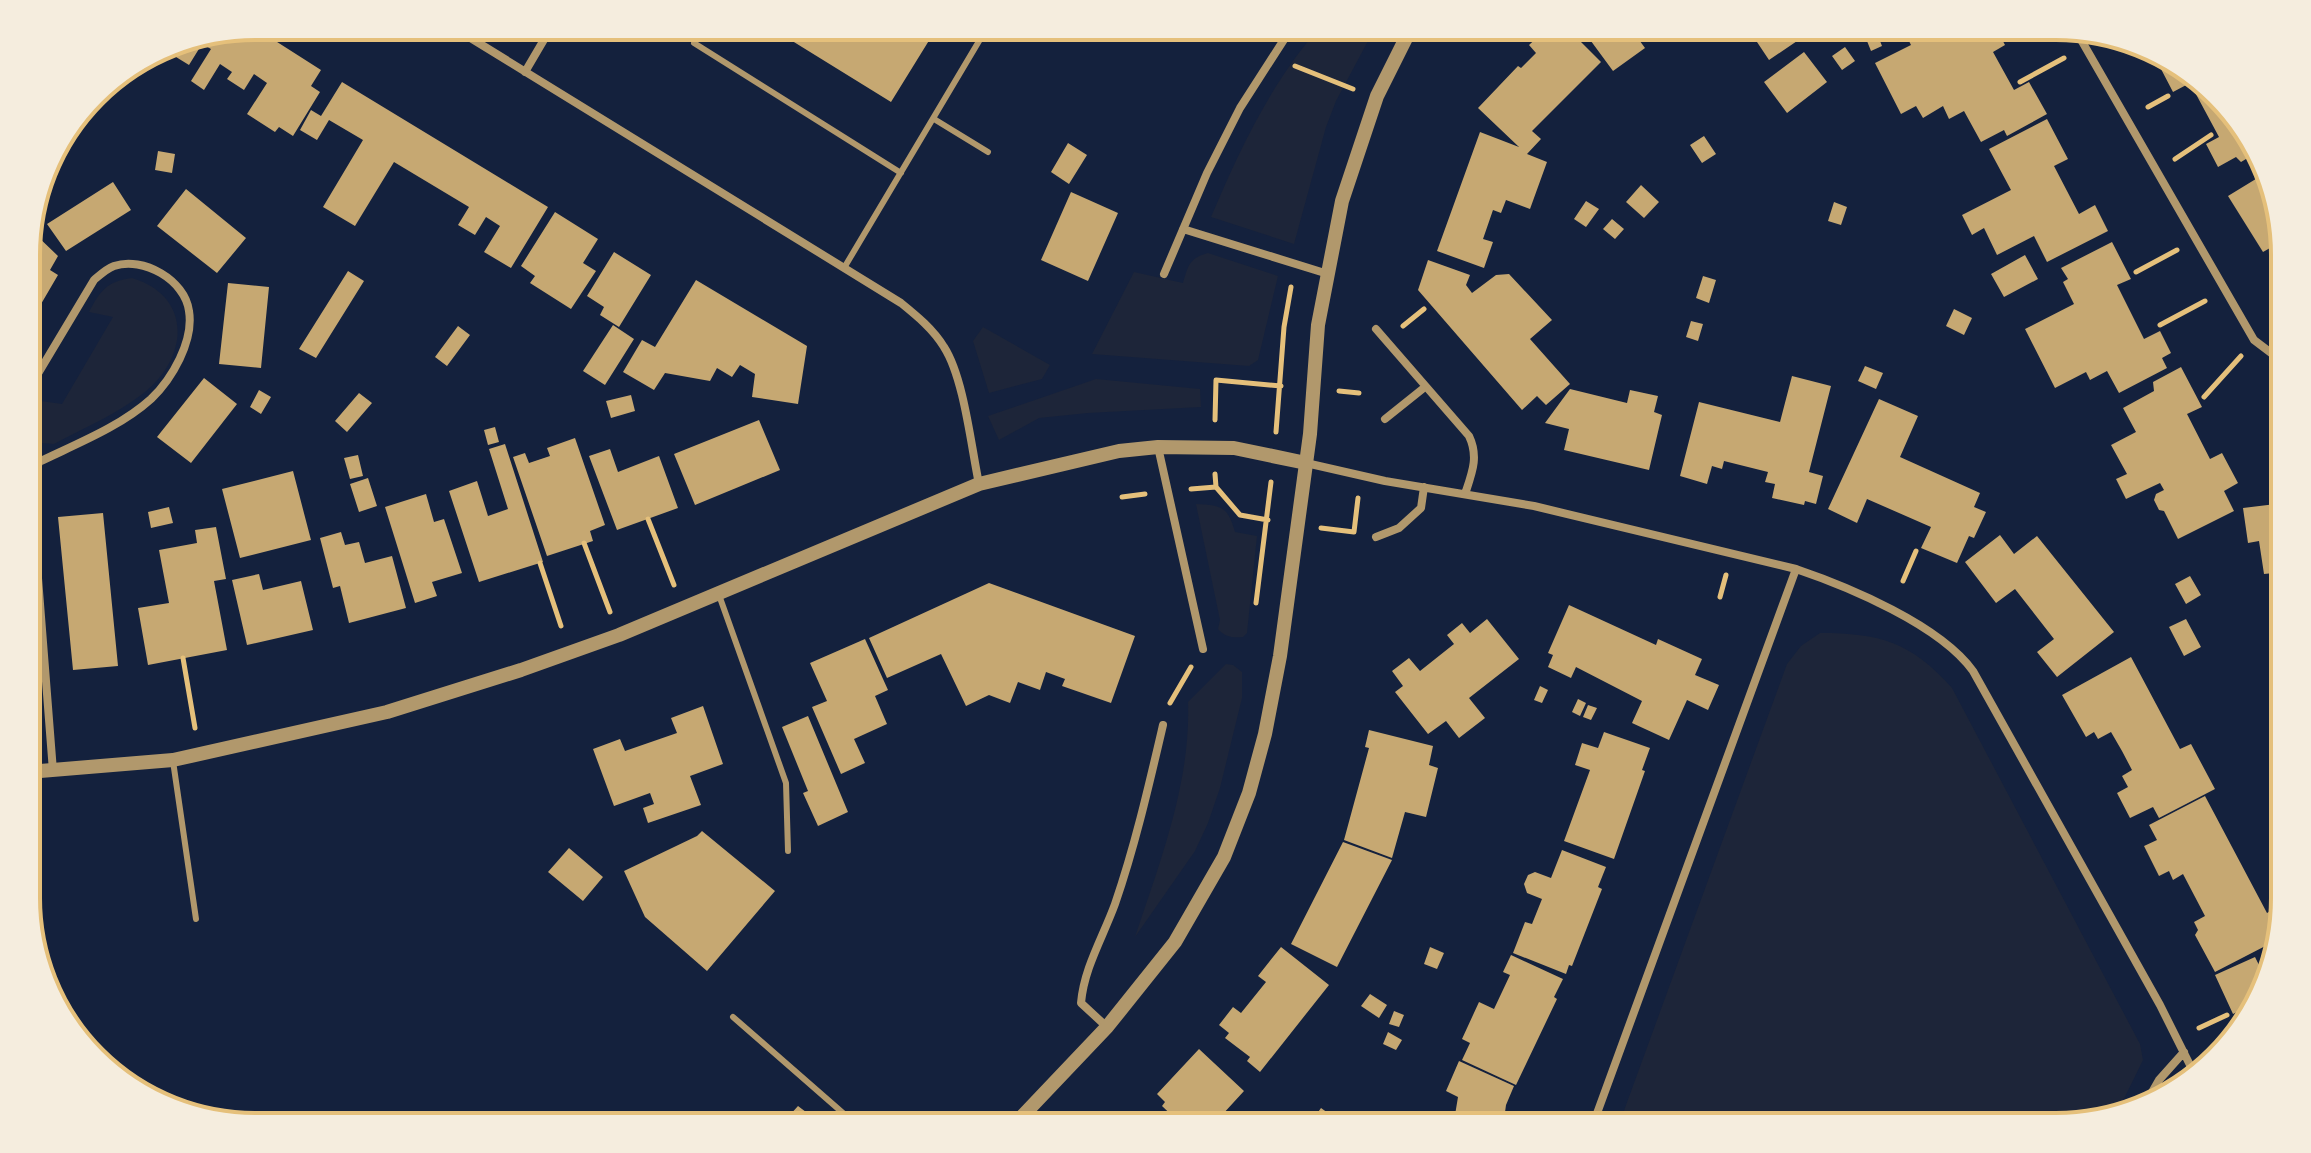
<svg xmlns="http://www.w3.org/2000/svg" width="2311" height="1153" font-family="'Exo 2',sans-serif">
	<style>
		.green { fill: #1d2539 }
		.building { fill: #c6a872 }
		.lines { fill: none; stroke-linecap: round; stroke-linejoin: round }
		.path { stroke: #e5c07b; stroke-width: 5 }
		.service { stroke: #b1986c; stroke-width: 6 }
		.minor { stroke: #b1986c; stroke-width: 8 }
		.tertiary { stroke: #b1986c; stroke-width: 14 }
		.rim { fill: none; stroke: #e5c07b; stroke-width: 4 }
	</style>
	<rect width="100%" height="100%" fill="#14213d"/>
	<path class="green" d="M1321,26H1376L1336,101L1326,127L1294,244L1211,217C1240,149 1271,82 1321,26Z
		M1208,253L1278,276L1258,360L1249,366L1092,354L1134,272L1183,283C1188,266 1189,258 1208,253Z
		M132,278C192,296 189,356 145,392C119,413 84,428 54,444L40,443L27,437V410L34,400L62,404L113,317L89,312C100,291 107,281 132,278Z
		M983,327L1050,365L1042,379L989,393L973,341Z
		M1096,379L1200,389L1201,407L1088,413L1039,418L999,440L988,416Z
		M1196,504C1222,505 1228,507 1235,532L1257,536L1247,633L1243,637C1232,638 1225,637 1218,629L1220,620Z
		M27,572L37,688L28,705Z
		M1820,633C1880,633 1911,642 1952,688L2140,1044L2143,1060L2118,1111L2071,1127H1618L1787,664L1801,646Z
		M1226,664L1233,665L1242,672V698L1220,788L1208,823L1195,851L1135,937C1160,862 1191,782 1188,702Z"/>
	<path class="building" d="M252,26L321,70L311,86L320,92L293,136L279,127L275,132L247,114L267,83L254,74L244,90L227,79L232,72L220,64L204,90L191,81L211,49L202,44L189,65L163,49L168,43Z
		M768,26H938L891,102Z
		M1565,26L1601,62L1532,131L1541,139L1527,154L1547,162L1530,209L1506,200L1501,213L1493,210L1483,239L1493,242L1484,268L1437,251L1480,132L1519,147L1478,108L1518,66L1521,68L1536,53L1529,45L1542,33L1550,41Z
		M1573,26H1643L1634,33L1645,48L1613,71L1588,37L1584,41Z
		M1755,26H1790L1800,39L1769,60L1749,30Z
		M1928,26H1995L2005,45L1993,52L2014,90L2029,82L2047,114L2007,136L2004,130L1981,142L1964,111L1949,119L1943,106L1923,118L1916,106L1901,114L1875,63L1911,45L1907,37Z
		M1878,36L1882,46L1871,51L1867,41Z
		M1845,47L1855,61L1842,70L1832,56Z
		M1804,52L1827,82L1787,113L1764,82Z
		M2173,63L2246,127L2256,153L2241,162L2236,157L2218,167L2206,144L2219,137L2190,83L2173,92L2161,69Z
		M342,82L548,207L511,268L484,252L500,226L486,217L475,235L458,225L469,207L394,162L355,226L323,207L363,140L329,120L317,140L300,130L311,110L321,116Z
		M2047,119L2068,159L2054,166L2079,214L2095,205L2108,231L2047,262L2034,236L1997,255L1984,228L1972,235L1962,215L2011,190L1989,149Z
		M1704,136L1716,154L1702,163L1690,145Z
		M1068,143L1087,155L1069,184L1051,172Z
		M158,151L175,154L172,173L155,170Z
		M2264,174L2283,225V255L2277,258L2270,248L2263,252L2228,196Z
		M113,182L131,210L66,251L47,224Z
		M1641,185L1659,202L1644,218L1626,202Z
		M186,189L246,238L217,273L157,226Z
		M1071,192L1118,213L1088,281L1041,260Z
		M1586,201L1599,209L1586,227L1574,219Z
		M1834,202L1847,207L1841,225L1828,221Z
		M555,212L598,239L583,263L596,271L571,309L530,283L535,276L521,266Z
		M1612,219L1624,229L1615,239L1603,229Z
		M33,232L58,256L50,270L58,275L27,328V241Z
		M2112,242L2131,279L2117,285L2144,339L2160,331L2171,353L2162,358L2167,368L2119,393L2107,371L2090,380L2086,372L2055,388L2025,329L2074,304L2063,282L2068,279L2061,268Z
		M614,252L651,275L619,327L600,315L604,307L587,296Z
		M2025,255L2038,279L2004,297L1991,274Z
		M1428,260L1470,275L1466,285L1472,293L1496,275L1509,274L1552,320L1530,339L1570,384L1546,405L1537,396L1522,410L1418,290Z
		M348,271L364,281L316,358L299,349Z
		M1703,276L1716,280L1709,303L1696,298Z
		M696,280L807,346L798,404L752,397L755,374L740,365L732,377L717,368L710,381L665,373L654,390L623,372L642,340L655,347Z
		M228,283L269,287L261,368L219,364Z
		M1954,309L1972,318L1964,335L1946,326Z
		M1691,321L1703,324L1698,341L1686,337Z
		M613,325L634,339L605,385L583,371Z
		M458,326L470,335L447,366L435,357Z
		M1865,366L1883,373L1876,389L1858,381Z
		M2181,367L2202,407L2187,414L2210,459L2222,453L2238,483L2224,491L2234,511L2178,539L2164,511L2159,510L2154,500L2156,494L2164,490L2160,483L2126,499L2116,479L2127,474L2111,445L2136,432L2123,408L2154,391L2153,382Z
		M1792,376L1831,386L1809,472L1823,476L1816,504L1805,501L1804,505L1772,498L1775,484L1765,482L1768,472L1724,461L1722,469L1712,466L1707,484L1680,476L1699,402L1780,422Z
		M204,378L237,404L191,463L157,437Z
		M1570,389L1627,403L1630,390L1658,396L1654,412L1662,415L1649,470L1564,450L1569,429L1545,423Z
		M259,390L271,397L261,414L250,407Z
		M359,393L372,403L347,432L335,421Z
		M631,395L635,411L611,418L606,401Z
		M1879,399L1918,416L1900,457L1980,493L1974,507L1986,512L1974,538L1969,536L1957,563L1921,548L1931,527L1867,499L1857,523L1828,509Z
		M759,420L780,470L695,505L674,454Z
		M495,427L499,442L488,445L484,430Z
		M575,438L605,525L590,531L593,541L547,556L513,457L525,453L529,463L550,456L547,448Z
		M505,444L543,562L479,582L449,491L477,481L488,516L508,509L489,449Z
		M610,449L618,472L659,456L678,508L617,530L589,456Z
		M358,455L363,476L350,479L344,458Z
		M293,471L311,540L240,558L222,489Z
		M368,478L377,506L359,512L350,484Z
		M426,494L434,522L444,519L462,573L432,582L437,596L415,603L385,507Z
		M2284,503V572L2264,574L2259,541L2248,543L2243,508Z
		M169,507L173,523L151,528L148,512Z
		M103,513L118,666L73,670L58,517Z
		M216,527L226,579L214,581L227,650L148,665L138,608L169,603L159,550L197,543L195,530Z
		M341,532L345,545L359,542L365,563L392,556L406,608L349,623L340,586L333,588L320,538Z
		M2000,535L2014,554L2037,536L2114,632L2057,677L2037,652L2054,639L2015,589L1996,603L1965,562Z
		M259,574L263,590L301,581L313,630L247,645L232,580Z
		M2190,576L2201,595L2186,604L2175,584Z
		M989,583L1135,636L1111,703L1062,686L1065,679L1046,672L1040,690L1018,682L1010,703L989,695L966,706L941,654L887,678L869,638Z
		M1569,605L1656,645L1658,639L1702,659L1695,675L1719,685L1708,710L1687,700L1669,740L1632,723L1642,701L1576,667L1571,678L1548,667L1553,655L1548,653Z
		M1487,619L1519,659L1469,698L1485,718L1459,738L1446,721L1428,734L1395,692L1403,686L1392,671L1409,658L1420,671L1454,644L1447,635L1462,623L1470,633Z
		M2186,619L2201,647L2184,656L2169,627Z
		M865,639L888,690L875,696L887,724L854,739L865,763L841,774L812,707L827,701L810,663Z
		M2131,657L2180,749L2191,744L2215,789L2159,818L2153,807L2130,818L2117,793L2128,787L2122,776L2132,770L2122,751L2111,732L2098,739L2094,732L2086,737L2062,695Z
		M1540,686L1548,690L1542,703L1534,700Z
		M1578,699L1586,703L1580,716L1572,712Z
		M1588,705L1597,708L1591,720L1583,717Z
		M703,706L723,764L690,776L701,805L648,823L643,808L654,804L650,793L614,806L593,749L620,739L625,751L677,733L671,718Z
		M808,716L848,812L818,826L803,793L808,791L782,727Z
		M1369,730L1433,746L1429,765L1438,768L1426,817L1405,812L1392,858L1344,840L1369,748L1365,747Z
		M1604,732L1650,748L1642,770L1645,771L1614,859L1564,841L1590,770L1575,765L1582,743L1598,748Z
		M2205,796L2267,913L2276,908L2281,918L2275,941L2215,972L2195,935L2198,930L2194,922L2205,916L2183,874L2173,880L2169,871L2159,876L2144,846L2157,840L2149,825Z
		M702,831L775,891L707,971L645,917L624,871L697,836Z
		M1343,842L1392,860L1337,967L1291,944Z
		M569,848L603,877L583,901L548,872Z
		M1562,850L1606,867L1598,887L1602,889L1572,966L1569,965L1566,974L1513,953L1525,922L1532,924L1542,899L1527,893L1524,884L1528,875L1535,872L1551,878Z
		M1281,947L1329,985L1260,1072L1247,1061L1250,1057L1225,1038L1229,1033L1219,1025L1233,1007L1241,1013L1266,982L1258,976Z
		M1430,947L1444,953L1437,969L1424,964Z
		M1511,955L1563,979L1554,997L1557,999L1516,1085L1462,1060L1470,1043L1462,1039L1479,1002L1494,1009L1510,975L1503,972Z
		M2255,957L2261,969L2269,965L2262,999L2245,1018L2241,1010L2233,1014L2215,975Z
		M1370,994L1387,1005L1379,1018L1361,1006Z
		M1394,1011L1404,1015L1399,1027L1389,1024Z
		M1388,1032L1402,1040L1396,1050L1383,1044Z
		M1199,1049L1244,1091L1211,1127H1184L1162,1106L1165,1102L1157,1094Z
		M1459,1061L1514,1086L1506,1105L1503,1127H1453L1458,1097L1446,1091Z
		M798,1106L810,1115L822,1127H779Z
		M1321,1108L1335,1118L1328,1127L1314,1118Z
		M1128,1114L1144,1127H1118Z"/>
	<g class="lines">
		<path class="path" d="M1295,66L1353,89
			M2020,82L2064,58
			M2148,107L2168,96
			M2175,159L2211,135
			M2136,272L2177,250
			M2160,325L2205,301
			M1403,326L1424,309
			M1339,391L1359,393
			M2204,397L2241,356
			M1215,420L1216,380L1281,386
			M1276,432L1284,327L1291,287
			M1215,474L1216,487L1240,515L1268,520
			M1191,489L1216,487
			M1122,497L1145,494
			M648,519L674,585
			M1321,528L1354,532L1358,498
			M584,543L610,612
			M540,563L561,626
			M1903,581L1916,551
			M1720,597L1726,575
			M1256,603L1271,482
			M183,658L195,728
			M1170,703L1191,667
			M2199,1028L2227,1015"/>
		<path class="service" d="M694,43L901,173
			M934,119L988,152
			M844,268L988,26
			M719,595L786,783L788,851
			M173,761L196,919
			M733,1017L859,1127"/>
		<path class="minor" d="M451,26L901,303C917,316 933,329 944,347C964,378 971,446 979,484
			M2076,31L2254,340L2283,362
			M525,72L552,26
			M1183,229L1328,274
			M1164,274L1207,173L1240,108L1285,38
			M1376,329L1469,436C1479,457 1472,473 1465,494
			M27,392L94,280C100,275 106,269 114,266C143,256 185,280 189,311C194,341 172,379 151,399C120,427 76,444 39,462L33,481L32,501L53,771
			M1385,419L1425,387
			M1158,447L1203,649
			M27,455L39,462
			M1306,463L1385,481L1534,506L1796,569L1592,1127
			M1376,537L1399,528L1421,508L1424,487
			M1796,569C1849,587 1940,625 1973,671L2160,1005L2195,1075
			M1107,1027L1081,1003C1084,968 1103,937 1115,904C1135,846 1149,785 1163,725
			M2147,1101L2159,1080L2184,1052"/>
		<path class="tertiary" d="M28,772L173,760L387,712L521,670L619,635L979,484L1119,451L1158,447L1234,448L1306,463
			M1012,1127L1107,1027L1175,942L1224,857L1249,793L1265,734L1280,656L1310,434L1318,325L1342,201L1377,96L1412,26"/>
	</g>
	<path d="M0 0H2311V1153H0ZM255 40H2056A215 215 0 0 1 2271 255V898A215 215 0 0 1 2056 1113H255A215 215 0 0 1 40 898V255A215 215 0 0 1 255 40Z" fill="#f5edde" fill-rule="evenodd"/>
	<path class="rim" d="M255 40H2056A215 215 0 0 1 2271 255V898A215 215 0 0 1 2056 1113H255A215 215 0 0 1 40 898V255A215 215 0 0 1 255 40Z"/>
</svg>
